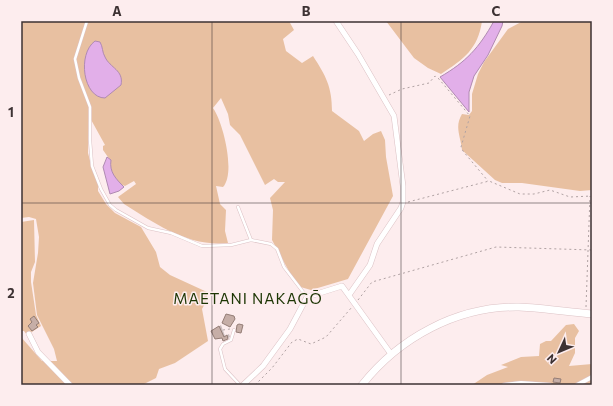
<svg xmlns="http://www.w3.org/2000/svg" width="613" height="406" font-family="Commissioner,sans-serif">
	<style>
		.green { fill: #e8c0a1 }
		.water { fill: #e2afe9; stroke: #b08ab2 }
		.shadow { fill: #0003 }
		.building { fill: #c6aea7; stroke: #947d76 }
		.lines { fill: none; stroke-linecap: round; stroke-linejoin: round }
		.service-casing { stroke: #dcc2c5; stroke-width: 3.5 }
		.pedestrian-casing { stroke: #dcc2c5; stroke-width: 5 }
		.minor-casing { stroke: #dcc2c5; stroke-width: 6 }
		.secondary-casing { stroke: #dcc2c5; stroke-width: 8 }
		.path { stroke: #b0a2a3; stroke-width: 1; stroke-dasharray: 2 3; stroke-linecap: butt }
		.service { stroke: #fff; stroke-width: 2.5 }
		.pedestrian { stroke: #fff; stroke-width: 4 }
		.minor { stroke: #fff; stroke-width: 5 }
		.secondary { stroke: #fff; stroke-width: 7 }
		.grid { fill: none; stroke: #3d3233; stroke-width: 1; stroke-opacity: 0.55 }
		.labels { text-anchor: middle; stroke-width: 3; stroke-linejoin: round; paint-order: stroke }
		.neighbourhood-label { font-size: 15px; letter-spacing: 1px; fill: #1d3604; stroke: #fdedee }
		.neatline { fill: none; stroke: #3d3233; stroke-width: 1.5 }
		.grid-label { font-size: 13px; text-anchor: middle; font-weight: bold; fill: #3d3233 }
	</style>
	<rect width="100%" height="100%" fill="#fdedee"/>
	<path class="green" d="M21,21H289L294,30L283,39L286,51L302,63L313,56C326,76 332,87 332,111L359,131L364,141L373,134L381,131L385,140L386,157L393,196L348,279L311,290L297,286L272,240L273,210L270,198L285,182H278L274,179L265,185L240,135L230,125L228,114L221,98L213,108C223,122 236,173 223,187L216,186L220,204L226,210L225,231L228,243C188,247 156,224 124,204L118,197L136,184L134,181L125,186L120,184L111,173L110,160L103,150V146L105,145L89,116L88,153L93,172L98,182V191L106,204L115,213L141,227L156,252L160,267L170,275L207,292V300L202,309L208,341L175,363L159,369L156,378L142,385H21V337L42,361H57L54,349L37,315L33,283L38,253L39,237L36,219L29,217L21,218Z
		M386,21H482C478,49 464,59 441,74L428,68L414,58Z
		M523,21H592V190L580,191L522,183H502L495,180L462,150C461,137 454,127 462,114L469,115L472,111V94L478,74L484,62L508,29Z
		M34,220L35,262L31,272V282L36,315L41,326L27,335L24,331H21V222Z
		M574,324L579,331L575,338V353L569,366L592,364V385H472L487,375L508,367L501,365L521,357L539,356L540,344L546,341H551L566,325Z"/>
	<path class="water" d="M494,21H503L502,26L488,55L474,76L469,92V112L440,77C466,62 479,48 494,21Z
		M95,41L100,42C103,47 102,52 105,57C110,68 124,70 121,85L105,98C83,98 77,54 95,41Z
		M107,157L111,160C109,172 116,179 124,187L119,191L110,194L103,167Z"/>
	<path class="shadow" d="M221,325L225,336L229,334L230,337L224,340L222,337L217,339L212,331Z"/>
	<path class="building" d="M226,314L234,316L235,319L230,327L222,323Z
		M34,316L39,323L36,325L38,327L32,331L28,326L32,322L30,319Z
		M239,324L243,325L241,333L236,332L237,325Z
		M219,326L224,337L227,335L228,339L223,341L222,338L215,339L211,331Z
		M554,378L561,379L560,383L553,382Z"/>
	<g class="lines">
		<defs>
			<path id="service" d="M87,21L75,59L79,78L90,107V140L92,166L101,189L110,205L116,210L148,228L171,233L202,246L231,245L251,240L271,244L277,249L284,267L307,297
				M238,207L251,240
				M234,330L231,340L223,344L220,349L225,369L240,385"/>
			<path id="pedestrian" d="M504,385L521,383L550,385
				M577,385L592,377"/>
			<path id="minor" d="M336,21L358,54L394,116L403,186V202L401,208L377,244L370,265L349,295
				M29,334L38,352L70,385
				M243,385L263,366L290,329L307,297L342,286L391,354"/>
			<path id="secondary" d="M362,385C399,338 457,306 519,307C543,308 568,312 592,314"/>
		</defs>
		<use href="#service" class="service-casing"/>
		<use href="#pedestrian" class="pedestrian-casing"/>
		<use href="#minor" class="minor-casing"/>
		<use href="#secondary" class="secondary-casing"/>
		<path class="path" d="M389,95L402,89L429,83L435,76L439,79L470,116L461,147L463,151L488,181
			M408,202L489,181L520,194H534L550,190L570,197L592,196
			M358,300L372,282L496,247L592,250
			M586,307L590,196
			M223,330L230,329
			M255,385L272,368L292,342L298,339L311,344L326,337L352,307"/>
		<use href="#service" class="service"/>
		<use href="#pedestrian" class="pedestrian"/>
		<use href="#minor" class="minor"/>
		<use href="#secondary" class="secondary"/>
	</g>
	<path class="grid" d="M212,21V385M401,21V385M21,203H592"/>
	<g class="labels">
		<g class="neighbourhood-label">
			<text x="248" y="304">MAETANI NAKAGŌ</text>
		</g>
	</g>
	<rect width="613" height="406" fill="none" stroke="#fdedee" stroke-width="44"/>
	<g transform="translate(559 352) rotate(226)" stroke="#fdedee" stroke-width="3" paint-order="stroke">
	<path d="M0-3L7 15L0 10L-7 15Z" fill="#3d3233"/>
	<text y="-6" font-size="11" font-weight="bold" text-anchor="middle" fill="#3d3233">N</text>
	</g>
	<rect x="22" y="22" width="569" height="362" class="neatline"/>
	<g class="grid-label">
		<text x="117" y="16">A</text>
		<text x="306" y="16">B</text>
		<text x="496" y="16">C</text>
		<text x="11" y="117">1</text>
		<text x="11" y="298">2</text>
	</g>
</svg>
